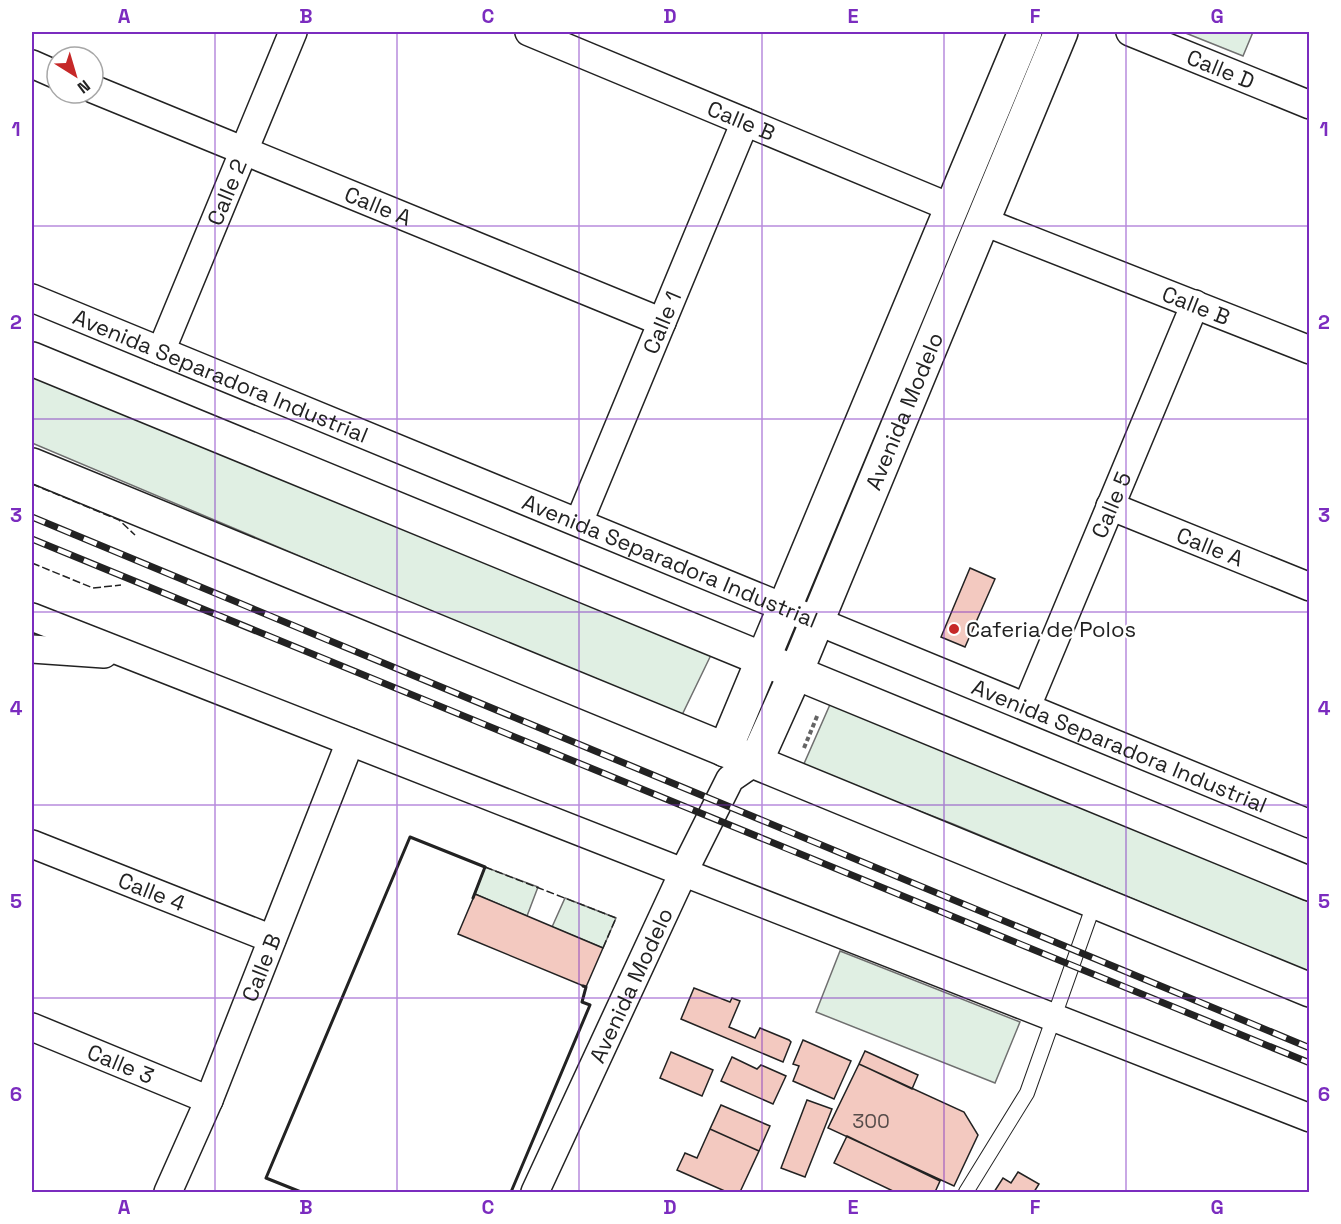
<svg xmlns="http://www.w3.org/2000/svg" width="1341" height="1224" font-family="'Space Grotesk',sans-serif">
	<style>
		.green { fill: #e0efe3; stroke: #6f6f6f; stroke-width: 1.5 }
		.building { fill: #f3c9c0; stroke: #222; stroke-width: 1.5 }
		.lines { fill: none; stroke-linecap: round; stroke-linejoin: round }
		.lane-casing { stroke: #222; stroke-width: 16 }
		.street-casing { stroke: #222; stroke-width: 30 }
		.secondary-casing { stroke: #222; stroke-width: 36 }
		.path { stroke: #646464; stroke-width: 4; stroke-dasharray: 4.5 3; stroke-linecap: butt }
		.lane { stroke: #fff; stroke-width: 14 }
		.street { stroke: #fff; stroke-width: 27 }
		.secondary { stroke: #fff; stroke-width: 33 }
		.rail-casing { stroke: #222; stroke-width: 7 }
		.rail { stroke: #fff; stroke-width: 4.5; stroke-dasharray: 14; stroke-linecap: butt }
		.fence { stroke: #222; stroke-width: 1.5; stroke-dasharray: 8 3; stroke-linecap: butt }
		.wall { stroke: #222; stroke-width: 3 }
		.grid { fill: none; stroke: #7b2cbf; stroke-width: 1.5; stroke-opacity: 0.55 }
		.poi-dot { fill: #c62828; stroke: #fff; stroke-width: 2 }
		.labels { text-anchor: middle; stroke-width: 4.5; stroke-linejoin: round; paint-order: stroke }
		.number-label { font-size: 20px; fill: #564c4a }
		.street-label { font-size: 22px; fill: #222; stroke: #fff }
		.poi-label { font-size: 22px; fill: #222; stroke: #fff; text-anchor: start }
		.neatline { fill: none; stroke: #7b2cbf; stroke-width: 2 }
		.grid-label { font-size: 20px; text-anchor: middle; font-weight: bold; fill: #7b2cbf }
	</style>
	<rect width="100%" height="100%" fill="#fff"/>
	<path class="green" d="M1183,32H1253L1243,56Z
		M32,374L711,655L681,717L32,443Z
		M832,700L1309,902V972L953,824L803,766Z
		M485,867L538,887L527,916L475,894Z
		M565,898L616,918L603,948L552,927Z
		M840,951L1020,1022L995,1083L816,1012Z"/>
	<path class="building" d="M970,568L995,579L965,647L941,637Z
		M475,894L603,948L586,987L458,934Z
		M694,988L730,1002L732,998L740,1001L729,1027L755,1038L760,1028L789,1040L791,1042L783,1062L681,1019Z
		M803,1040L851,1061L834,1099L793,1081L799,1066L793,1064Z
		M865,1051L918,1075L912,1089L859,1064Z
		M671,1052L713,1070L702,1096L660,1078Z
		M732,1057L757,1069L761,1065L786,1076L773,1104L721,1081Z
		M859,1064L964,1112L978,1135L954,1186L828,1128Z
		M807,1100L832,1109L805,1177L781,1168Z
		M721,1105L770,1126L759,1151L710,1129Z
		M710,1129L759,1151L740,1192H727L677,1170L685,1153L697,1158Z
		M847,1136L940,1181L935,1192H895L834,1163Z
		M1018,1172L1039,1184L1034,1192H994L1003,1178L1011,1183Z"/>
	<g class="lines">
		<defs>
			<path id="lane" d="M966,1192L1027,1093L1094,904"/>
			<g id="street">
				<path id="s1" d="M529,32L952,208"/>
				<path id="s2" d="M1130,32L1310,105"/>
				<path d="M32,64L57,75"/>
				<path id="s3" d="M93,89L662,322"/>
				<path id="s4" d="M982,221L1310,350"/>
				<path id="s5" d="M32,298L1310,824"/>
				<path id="s6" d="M161,351L293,32"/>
				<path id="s7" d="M1110,506L1310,587"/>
				<path id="s8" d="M579,522L745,122"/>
				<path d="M32,617L1310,1118"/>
				<path d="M32,649L104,654"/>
				<path id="s9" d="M1027,706L1195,304"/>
				<path id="s10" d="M32,844L272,939"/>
				<path id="s11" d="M32,1027L209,1100"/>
				<path id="s12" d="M168,1192L209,1100L350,742"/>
				<path id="s13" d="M535,1192L683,873L730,779L756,761"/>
			</g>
			<g id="secondary">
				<path d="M32,359L1310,884"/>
				<path d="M32,465L1310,990"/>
				<path d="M725,750L1025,32"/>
				<path id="s14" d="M756,761L796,672L1061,32"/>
			</g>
		</defs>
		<use href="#lane" class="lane-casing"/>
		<use href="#street" class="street-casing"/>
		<use href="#secondary" class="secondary-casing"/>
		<path class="path" d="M804,748L818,714"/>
		<use href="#lane" class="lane"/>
		<use href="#street" class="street"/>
		<use href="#secondary" class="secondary"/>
		<defs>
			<path id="rail" d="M32,517L1310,1048
				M32,539L1310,1063"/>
		</defs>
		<use href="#rail" class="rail-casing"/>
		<use href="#rail" class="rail"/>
		<path class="fence" d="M32,484L119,520L135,535
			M32,563L93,588L121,585
			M485,867L616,918L603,948"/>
		<path class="wall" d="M301,1192L266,1178L410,837L485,867L473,898
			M511,1192L590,1005L582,1002L586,987L583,986"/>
	</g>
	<path class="grid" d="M215,32V1192M397,32V1192M579,32V1192M762,32V1192M944,32V1192M1126,32V1192M32,226H1310M32,419H1310M32,612H1310M32,805H1310M32,998H1310"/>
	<circle class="poi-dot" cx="954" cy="629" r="6"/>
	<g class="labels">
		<g class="number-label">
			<text x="871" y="1128">300</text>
		</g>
		<g class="street-label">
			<text dy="8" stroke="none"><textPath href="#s2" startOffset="98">Calle D</textPath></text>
			<text dy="8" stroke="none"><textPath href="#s1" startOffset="230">Calle B</textPath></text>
			<text dy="8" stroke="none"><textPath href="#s6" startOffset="172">Calle 2</textPath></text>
			<text dy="8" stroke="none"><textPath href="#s3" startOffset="308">Calle A</textPath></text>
			<text dy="8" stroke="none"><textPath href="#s4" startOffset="230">Calle B</textPath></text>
			<text dy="8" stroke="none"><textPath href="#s8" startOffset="216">Calle 1</textPath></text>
			<text dy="8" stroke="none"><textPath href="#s5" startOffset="204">Avenida Separadora Industrial</textPath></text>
			<text dy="8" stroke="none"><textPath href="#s14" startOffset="380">Avenida Modelo</textPath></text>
			<text dy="8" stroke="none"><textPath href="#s9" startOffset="218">Calle 5</textPath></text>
			<text dy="8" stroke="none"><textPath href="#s7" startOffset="108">Calle A</textPath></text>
			<text dy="8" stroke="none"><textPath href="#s5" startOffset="690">Avenida Separadora Industrial</textPath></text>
			<text dy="8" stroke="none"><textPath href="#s5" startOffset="1176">Avenida Separadora Industrial</textPath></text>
			<text dy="8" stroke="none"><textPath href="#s10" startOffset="129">Calle 4</textPath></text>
			<text dy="8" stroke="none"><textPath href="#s12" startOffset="243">Calle B</textPath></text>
			<text dy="8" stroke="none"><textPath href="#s13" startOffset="228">Avenida Modelo</textPath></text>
			<text dy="8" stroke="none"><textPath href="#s11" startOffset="96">Calle 3</textPath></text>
		</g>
		<g class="poi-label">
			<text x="966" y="637">Caferia de Polos</text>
		</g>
	</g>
	<rect width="1341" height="1224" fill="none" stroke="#ffffff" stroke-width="66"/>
	<g transform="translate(75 75) rotate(143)"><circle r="28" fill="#ffffff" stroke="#a7a7a7" stroke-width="1.5"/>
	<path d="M0-4.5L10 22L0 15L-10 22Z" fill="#c62828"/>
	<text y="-9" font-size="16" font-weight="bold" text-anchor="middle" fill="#222222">N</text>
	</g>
	<rect x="33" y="33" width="1275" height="1158" class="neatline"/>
	<g class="grid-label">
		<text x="124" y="23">A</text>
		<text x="306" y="23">B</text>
		<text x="488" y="23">C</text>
		<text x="670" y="23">D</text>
		<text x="853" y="23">E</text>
		<text x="1035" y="23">F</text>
		<text x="1217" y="23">G</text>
		<text x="16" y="136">1</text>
		<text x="1324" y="136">1</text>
		<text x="16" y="329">2</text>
		<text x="1324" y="329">2</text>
		<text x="16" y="522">3</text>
		<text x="1324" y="522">3</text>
		<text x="16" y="715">4</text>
		<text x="1324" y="715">4</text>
		<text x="16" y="908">5</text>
		<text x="1324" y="908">5</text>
		<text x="16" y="1101">6</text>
		<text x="1324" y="1101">6</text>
		<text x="124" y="1214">A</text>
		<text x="306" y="1214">B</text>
		<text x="488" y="1214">C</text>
		<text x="670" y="1214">D</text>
		<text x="853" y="1214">E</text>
		<text x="1035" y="1214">F</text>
		<text x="1217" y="1214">G</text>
	</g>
</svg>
